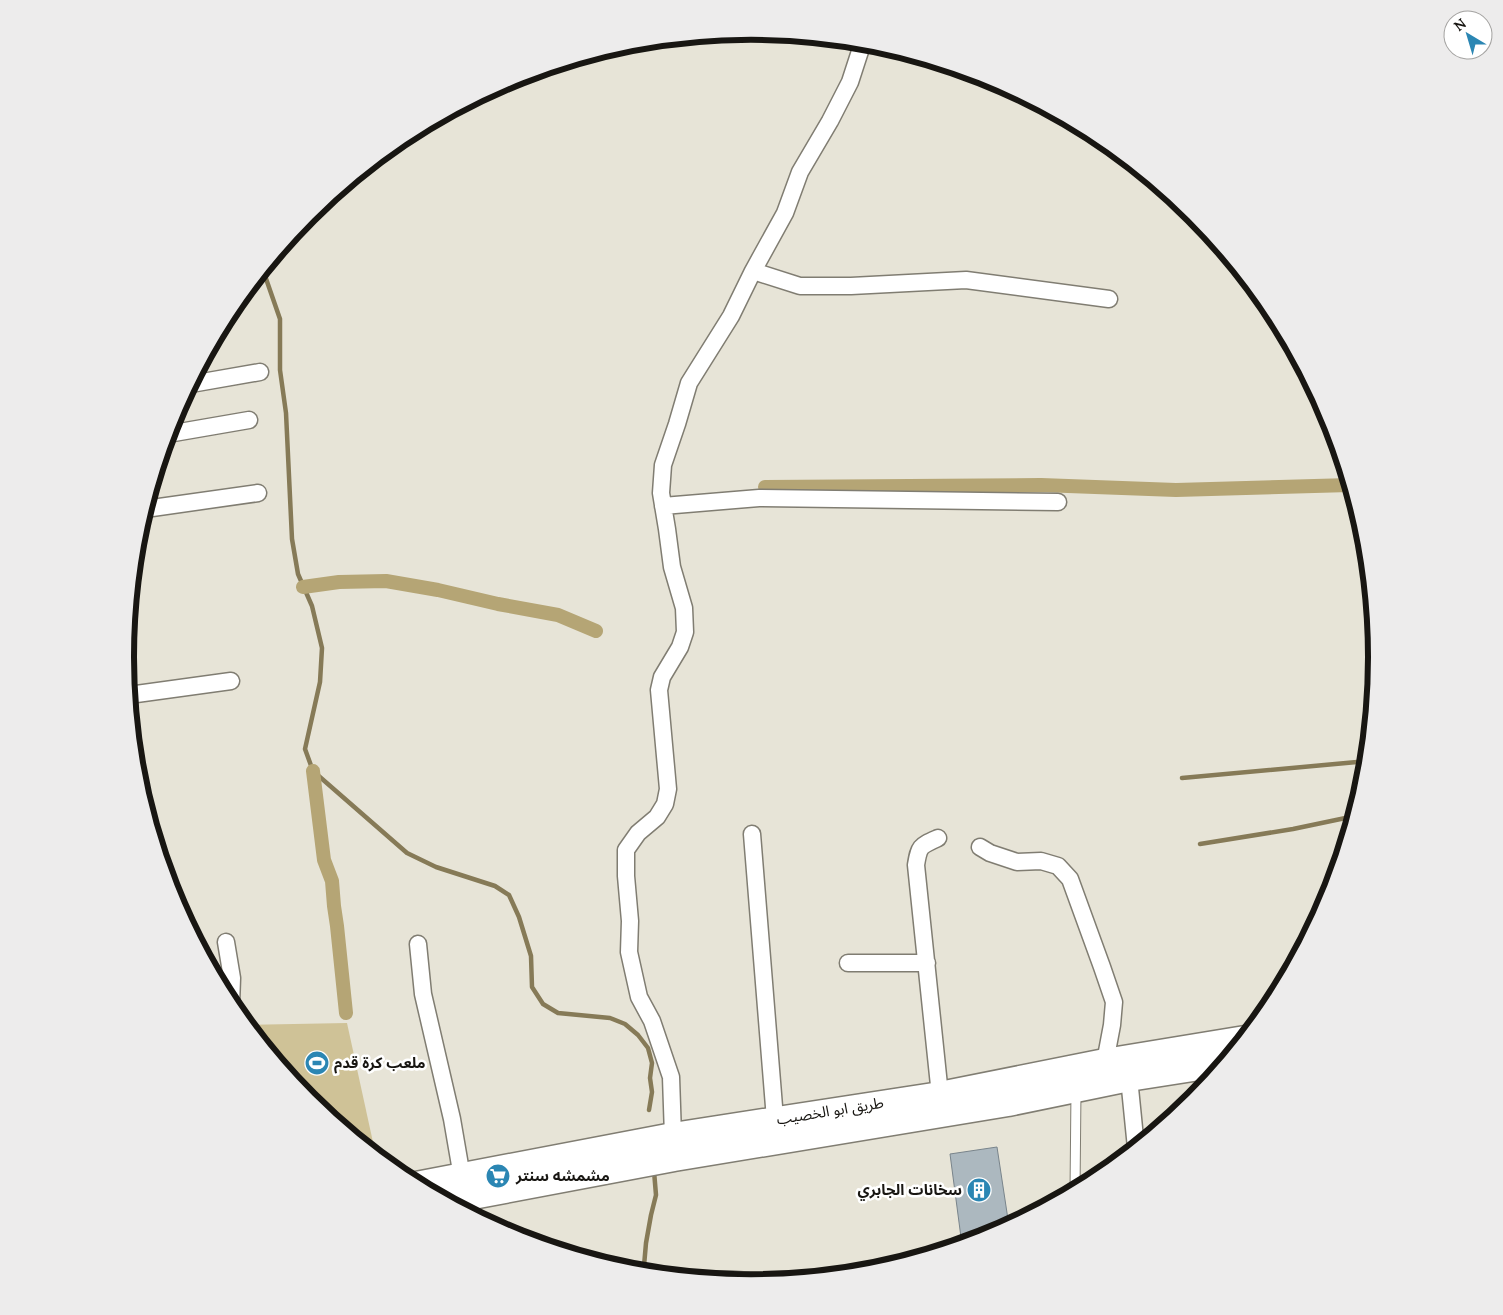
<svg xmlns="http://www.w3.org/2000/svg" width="1503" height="1315" font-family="Lora,'Noto Sans Arabic',serif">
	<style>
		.green { fill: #cfc297 }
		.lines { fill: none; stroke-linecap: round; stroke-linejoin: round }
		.stream { stroke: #867a57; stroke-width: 4.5 }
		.canal { stroke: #b5a575; stroke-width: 14 }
		.building { fill: #acb8bf; stroke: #79848b }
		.lane-casing { stroke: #807d72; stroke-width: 11 }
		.street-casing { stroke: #807d72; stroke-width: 19 }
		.primary-casing { stroke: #807d72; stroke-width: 29 }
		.lane { stroke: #fff; stroke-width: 9 }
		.street { stroke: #fff; stroke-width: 16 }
		.primary { stroke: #fff; stroke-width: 26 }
		.labels { text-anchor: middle; stroke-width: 5; stroke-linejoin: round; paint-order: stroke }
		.poi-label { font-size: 15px; font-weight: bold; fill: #181612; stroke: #fff; text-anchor: start }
		.street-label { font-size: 15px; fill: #181612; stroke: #fff }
		.rim { fill: none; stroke: #181612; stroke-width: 6 }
	</style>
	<rect width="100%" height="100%" fill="#e7e4d7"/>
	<path class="green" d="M347,1023L376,1156L308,1100L247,1025Z"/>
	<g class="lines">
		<path class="stream" d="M263,270L280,319V370L286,413L292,539L298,574L312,606L322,648L320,682L305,749L313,771L407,853L436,867L495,886L509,895L519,917L531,956L532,987L543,1004L558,1013L610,1018L625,1024L638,1035L648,1048L652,1063L650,1078L652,1092L649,1110
			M1182,778L1368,761
			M1200,844L1293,829L1355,816
			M645,1273L644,1266L646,1243L651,1215L656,1195L654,1171"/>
		<path class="canal" d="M765,487L1041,485L1176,490L1350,485
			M303,587L339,582L386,581L438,590L498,604L558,615L596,631
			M313,771L324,860L332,881L334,906L337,926L346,1013"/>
	</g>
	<path class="building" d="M997,1147L1009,1226L991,1236L962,1245L950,1154Z"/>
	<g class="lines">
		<defs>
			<path id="lane" d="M1075,1191L1076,1091"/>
			<path id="street" d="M753,271L800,286H851L966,280L1109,299
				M191,384L260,372
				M168,434L249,420
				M663,506L759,498L1058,502
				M145,509L258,493
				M129,695L231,681
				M752,834L775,1119
				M938,838C920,846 919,846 916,865L940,1095
				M980,847L990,853L1017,862L1041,861L1058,866L1070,879L1102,967L1114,1002L1112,1025L1105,1062
				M226,942L232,978L231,1005
				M418,944L423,994L452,1119L462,1177
				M848,963H927
				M1129,1078L1136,1148
				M673,1136L671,1077L652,1021L639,997L629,952L630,921L626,876V850L638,833L657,817L665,804L668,789L659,690L662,677L680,647L685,632L684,608L672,567L667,529L661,493L663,465L677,424L689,383L731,316L753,271L785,213L800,172L830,121L850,82L863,42"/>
			<path id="primary" d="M416,1185L673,1136L940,1095L1105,1062L1245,1039
				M446,1201L674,1158L1008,1103L1129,1078L1225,1063"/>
		</defs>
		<use href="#lane" class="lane-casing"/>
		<use href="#street" class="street-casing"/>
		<use href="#primary" class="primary-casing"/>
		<use href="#lane" class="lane"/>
		<use href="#street" class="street"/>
		<use href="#primary" class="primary"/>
	</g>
	<defs>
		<symbol id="stadium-disc" viewBox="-11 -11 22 22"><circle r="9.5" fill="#2b86b3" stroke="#fff"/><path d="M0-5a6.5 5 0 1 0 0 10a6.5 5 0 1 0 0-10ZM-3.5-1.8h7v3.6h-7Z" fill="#fff"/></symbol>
		<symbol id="supermarket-disc" viewBox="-11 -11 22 22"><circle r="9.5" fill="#2b86b3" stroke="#fff"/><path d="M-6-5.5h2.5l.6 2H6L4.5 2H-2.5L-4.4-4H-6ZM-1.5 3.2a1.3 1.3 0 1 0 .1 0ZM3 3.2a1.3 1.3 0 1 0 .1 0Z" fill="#fff"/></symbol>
		<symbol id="building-disc" viewBox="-11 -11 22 22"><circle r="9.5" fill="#2b86b3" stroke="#fff"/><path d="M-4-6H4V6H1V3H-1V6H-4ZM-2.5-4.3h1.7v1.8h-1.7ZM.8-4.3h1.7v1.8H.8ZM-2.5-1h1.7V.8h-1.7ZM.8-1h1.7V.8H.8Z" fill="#fff"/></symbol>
	</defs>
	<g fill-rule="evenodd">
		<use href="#stadium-disc" x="303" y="1049" width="28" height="28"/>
		<use href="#supermarket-disc" x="484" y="1162" width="28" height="28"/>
		<use href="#building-disc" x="965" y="1176" width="28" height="28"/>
	</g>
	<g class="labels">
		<g class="poi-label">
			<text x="334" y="1068">ملعب كرة قدم</text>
			<text x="516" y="1181">مشمشه سنتر</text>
			<text x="962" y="1195" text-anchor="end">سخانات الجابري</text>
		</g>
		<g class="street-label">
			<text transform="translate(830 1111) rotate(-9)" y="5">طريق ابو الخصيب</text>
		</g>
	</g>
	<path d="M0 0H1503V1315H0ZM134 657a617 617 0 1 1 1234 0a617 617 0 1 1-1234 0Z" fill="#edecec" fill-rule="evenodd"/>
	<path class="rim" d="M134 657a617 617 0 1 1 1234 0a617 617 0 1 1-1234 0Z"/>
	<g transform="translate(1468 35) rotate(322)"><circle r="24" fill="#ffffff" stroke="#a3a2a0"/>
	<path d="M0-4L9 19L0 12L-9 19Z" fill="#2b86b3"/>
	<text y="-8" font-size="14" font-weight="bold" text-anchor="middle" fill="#181612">N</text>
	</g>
</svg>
